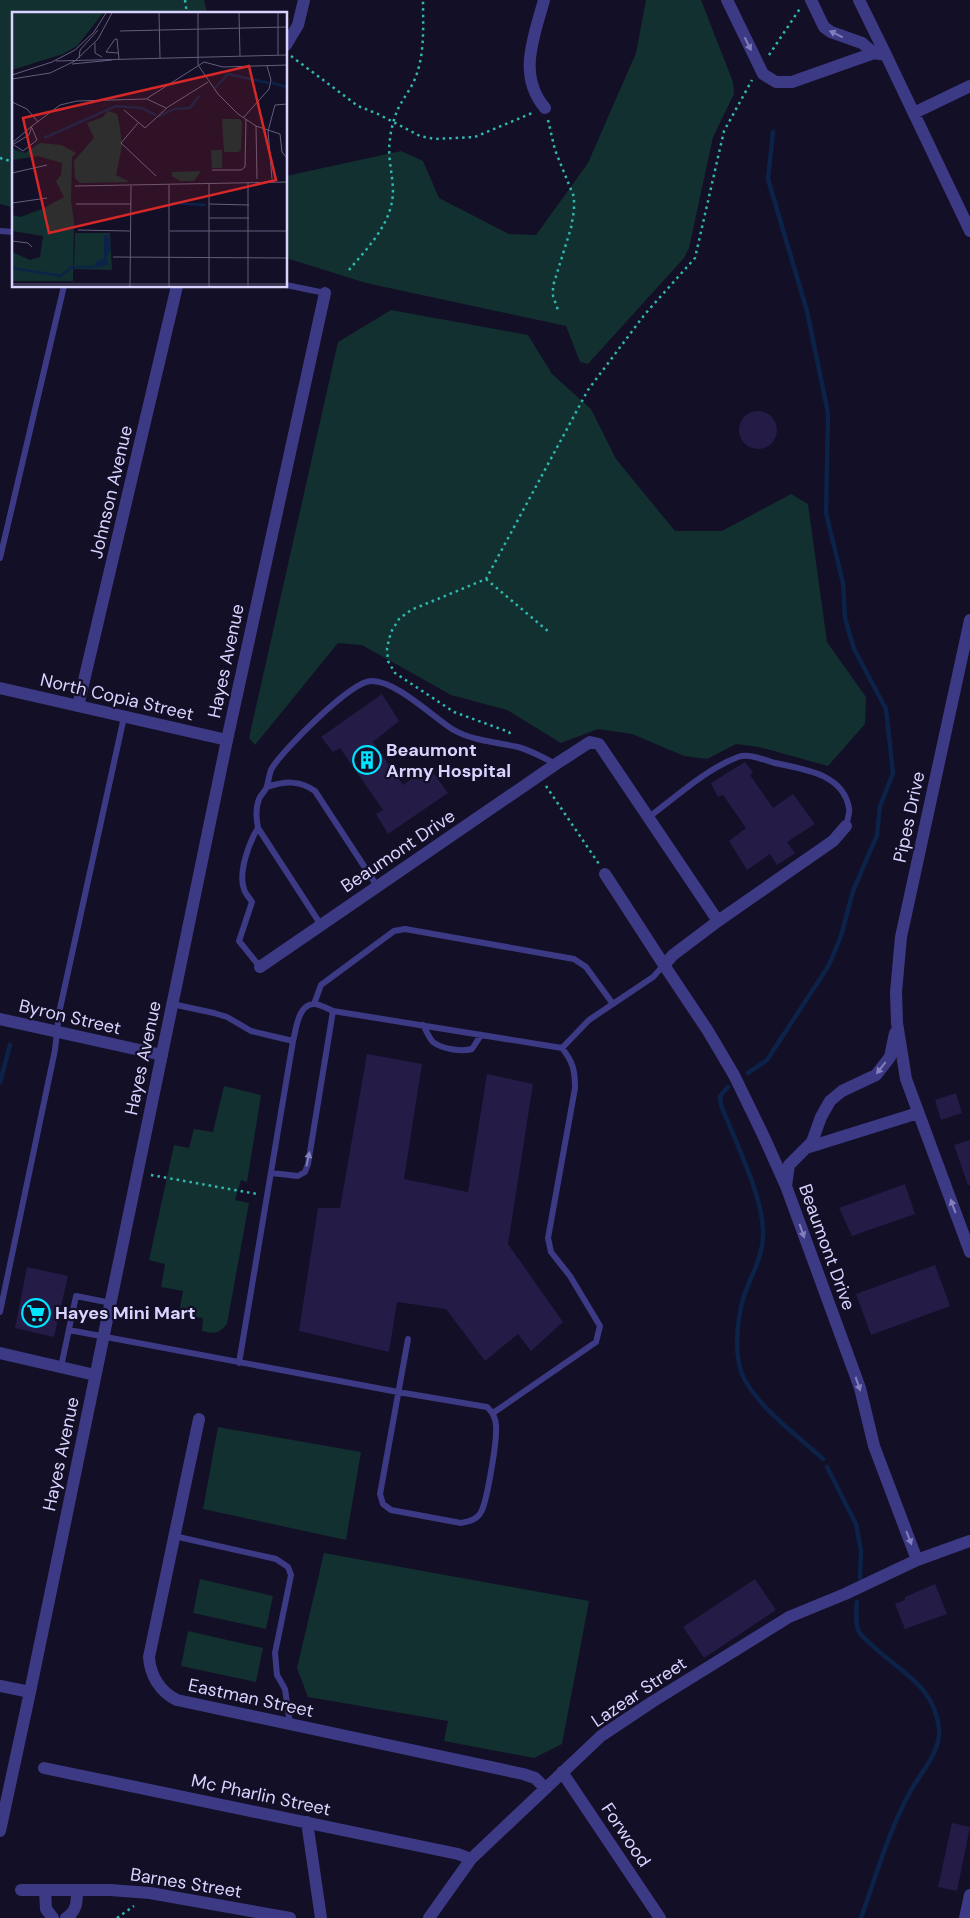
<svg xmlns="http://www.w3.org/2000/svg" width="970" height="1918" font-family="'DM Sans',sans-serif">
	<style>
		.green { fill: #12302f }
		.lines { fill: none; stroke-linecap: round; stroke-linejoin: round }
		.stream { stroke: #0c2248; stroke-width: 4.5 }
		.building { fill: #241b47 }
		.path { stroke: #2fb8b0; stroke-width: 2.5; stroke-dasharray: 2.5 4; stroke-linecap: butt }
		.service { stroke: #3d3a85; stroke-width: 6 }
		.minor { stroke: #3d3a85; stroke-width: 12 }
		.tertiary { stroke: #3d3a85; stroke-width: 12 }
		.oneway { fill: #837fbc }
		.labels { text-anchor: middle; stroke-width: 4.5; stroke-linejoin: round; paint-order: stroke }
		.street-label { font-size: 18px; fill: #d9d4ff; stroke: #130f26 }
		.poi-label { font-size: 18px; font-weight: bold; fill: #d9d4ff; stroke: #130f26; text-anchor: start }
		.inset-river { fill: none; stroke: #0c2248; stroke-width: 2.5 }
		.inset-road { fill: none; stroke: #625e7d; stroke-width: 1 }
		.view { fill: #d62828; fill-opacity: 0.15; stroke: #d62828; stroke-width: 2.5 }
		.inset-edge { fill: none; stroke: #d9d4ff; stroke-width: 2.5 }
	</style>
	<rect width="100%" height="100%" fill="#130f26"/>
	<path class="green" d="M0,0H204L207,14H14V208L0,204Z
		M646,0H701L733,82L734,94L713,137L689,248L684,258L588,364L580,362L566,326L366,283L286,258V176L401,151L423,161L439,198L509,234L536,235L588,163L636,53Z
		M391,310L528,335L552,374L591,409L616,459L675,531H722L791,494L808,504L827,642L866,697L865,724L828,766L759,747L736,744L707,759L684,756L632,734L598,729L561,743L507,710L451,695L362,645L338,643L255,745L249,738L338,342Z
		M224,1086L261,1095L247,1182L241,1180L235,1200L249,1203L227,1324C219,1334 214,1334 202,1331L203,1318L179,1314L183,1291L161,1287L165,1264L149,1260L174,1145L189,1148L194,1129L213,1132Z
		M218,1427L361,1452L346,1540L203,1509Z
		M324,1553L589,1601L562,1744L534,1758L444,1741L448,1721L308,1697L297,1668Z
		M200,1579L273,1596L266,1629L193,1613Z
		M188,1631L263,1648L256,1682L181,1666Z"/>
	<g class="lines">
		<path class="stream" d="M748,1073L767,1060L829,965L841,936L853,891L877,835L880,806L893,773L886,709L854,649L845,618L843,583L826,513L828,413L807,311L768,179L773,132
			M0,1082L10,1045
			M728,1087L720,1096L721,1105C735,1141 764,1198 763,1234C763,1258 750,1277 743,1299C737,1321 734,1353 742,1374C755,1405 798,1436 823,1459
			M827,1467L856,1524L861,1551L860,1578
			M857,1602C856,1612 855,1623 859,1632C862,1637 869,1642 873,1646C900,1672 935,1686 939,1729C941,1753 919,1774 909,1794C888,1833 876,1876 861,1918"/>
	</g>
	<path class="building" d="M739 430a19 19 0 1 1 38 0a19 19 0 1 1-38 0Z
		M382,694L399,721L373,742L403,785L429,767L448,793L388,834L376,814L383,810L340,748L333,752L321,737Z
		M745,762L753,772L750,775L773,808L793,794L815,824L787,842L795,853L777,865L770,854L747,870L729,841L746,828L723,795L718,797L711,783Z
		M367,1054L422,1064L404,1179L468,1192L487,1074L533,1084L508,1244L563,1322L531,1351L518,1334L485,1361L446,1309L397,1302L389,1352L299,1331L318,1208H340Z
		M956,1093L962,1113L941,1120L935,1100Z
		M970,1140V1185H968L954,1145Z
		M905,1184L915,1214L852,1236L839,1208Z
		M935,1265L950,1306L871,1335L856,1294Z
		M27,1267L68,1276L54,1337L15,1328Z
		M755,1579L776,1610L704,1658L683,1627Z
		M935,1584L947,1614L905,1629L895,1604L905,1600V1597Z
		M952,1823L970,1827L957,1891L938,1887Z"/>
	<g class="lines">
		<path class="path" d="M185,0L187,14
			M769,55L801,7
			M291,56L358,106L378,114L420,136L435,139L475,137L532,113
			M548,120L555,150L574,197V210L571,228L553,286V296L558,310
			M0,158L14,162
			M349,270C368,247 392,224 393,192C393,174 387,157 390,139C391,129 394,118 398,109C403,98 412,88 416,76C425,52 423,25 423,0
			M486,579L549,632
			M510,734L509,732L454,712L395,673L388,661L387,648L391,632L399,619L411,610L486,579L588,390L645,314L695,258L724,131L752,80
			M546,786L599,864
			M151,1175L257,1194
			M117,1918L134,1906"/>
		<path class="service" d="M0,231L14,232
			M286,285L325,293
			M0,558L64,286
			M267,787C285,781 299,780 315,791L377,886
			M649,817C676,797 706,769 738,757C749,753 764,760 775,763C802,769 843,773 849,808C850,813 847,821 846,826
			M258,828C249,842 238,873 244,889C245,894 250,898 252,902L239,941L260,967
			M321,925L258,828C256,818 255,809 259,799C261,794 266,791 267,786C269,780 269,773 272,768C284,749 350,682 371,681C395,680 432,716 452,729C472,741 496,742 518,747C530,750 544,758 556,764
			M172,1004L214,1013L227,1017L251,1031L293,1041C296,1030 298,1004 314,1004C320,1004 328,1009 333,1011L562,1048L589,1020L653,977L664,965
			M314,1004L321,985L394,931L405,929L574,959L586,967L613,1004
			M423,1025C426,1030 429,1038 433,1042C442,1049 461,1052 472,1049L481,1035
			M271,1173L298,1176L305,1172L308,1164L333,1011
			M0,1312L55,1050L59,1013L124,717
			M69,1330L398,1392L487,1407C494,1413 497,1422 496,1432C496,1445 487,1502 481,1512C477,1520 469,1521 461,1523L391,1510L383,1504L380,1494L408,1339
			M239,1363L293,1041
			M61,1367L76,1296L111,1303
			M493,1413L596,1342L600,1326L570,1276L551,1252L548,1238L575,1088C575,1070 573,1062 562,1048
			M174,1536L276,1559L288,1567L291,1575L289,1585L275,1653L277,1675L285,1689L290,1724"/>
		<path class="minor" d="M544,0C534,37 517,75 545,108
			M727,0L763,74L776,82H792L874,53
			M811,0L824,27L831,32L862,43L874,53L886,55L970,231
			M859,0L886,55
			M286,45L298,25L304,0
			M914,113L970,86
			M970,620L901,937L896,992L897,1023L906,1079L970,1252
			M78,706L177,286
			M227,740L325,293
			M846,826L833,841L718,921L673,955L664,965L708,1031L734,1075L764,1137L786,1186L860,1388L874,1446L917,1560
			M605,874L664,965
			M260,967L556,764L590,742L599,744L718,921
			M0,1019L162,1055
			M806,1148L918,1113
			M786,1186L789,1165L812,1142L821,1117L830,1101L842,1091L876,1075L890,1057L895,1033
			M0,1353L95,1375
			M199,1419L149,1657C150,1675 160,1692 177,1700L523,1774L535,1778L545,1788
			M0,1686L30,1692
			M44,1768L458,1854L471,1859
			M562,1772L660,1918
			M307,1822L321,1918
			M21,1890H110L150,1893L290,1918
			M45,1890L46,1909L53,1918
			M66,1918C77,1911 77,1902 77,1890
			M429,1918L471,1859L601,1736L652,1702L789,1617L845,1594L917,1560L970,1541
			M965,1918L970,1895"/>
		<path class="tertiary" d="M0,688L227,740L30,1692L0,1831"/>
	</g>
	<defs><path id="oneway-solid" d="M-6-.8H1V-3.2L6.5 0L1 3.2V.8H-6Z" transform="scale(1.25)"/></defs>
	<g class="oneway">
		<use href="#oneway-solid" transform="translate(836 34) rotate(-154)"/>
		<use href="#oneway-solid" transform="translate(748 44) rotate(64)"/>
		<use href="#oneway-solid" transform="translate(881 1068) rotate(128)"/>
		<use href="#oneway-solid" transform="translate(308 1159) rotate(-78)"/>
		<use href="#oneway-solid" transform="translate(953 1206) rotate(-110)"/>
		<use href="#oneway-solid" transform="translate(802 1231) rotate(70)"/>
		<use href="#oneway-solid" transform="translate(858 1384) rotate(71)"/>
		<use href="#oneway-solid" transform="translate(909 1538) rotate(69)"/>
	</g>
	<defs>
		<symbol id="building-ring" viewBox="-11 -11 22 22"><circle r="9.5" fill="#130f26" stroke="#00e5ff" stroke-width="1.5"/><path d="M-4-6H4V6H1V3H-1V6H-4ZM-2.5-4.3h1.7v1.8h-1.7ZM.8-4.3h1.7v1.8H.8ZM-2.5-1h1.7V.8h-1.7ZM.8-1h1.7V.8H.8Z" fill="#00e5ff"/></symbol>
		<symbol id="supermarket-ring" viewBox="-11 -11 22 22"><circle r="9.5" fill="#130f26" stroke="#00e5ff" stroke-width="1.5"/><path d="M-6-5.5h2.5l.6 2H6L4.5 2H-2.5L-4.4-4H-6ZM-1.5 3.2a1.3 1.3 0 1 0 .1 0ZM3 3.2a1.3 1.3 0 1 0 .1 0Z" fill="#00e5ff"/></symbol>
	</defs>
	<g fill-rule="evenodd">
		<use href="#building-ring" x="351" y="744" width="32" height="32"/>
		<use href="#supermarket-ring" x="20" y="1297" width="32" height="32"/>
	</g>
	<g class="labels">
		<g class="street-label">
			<text transform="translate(111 492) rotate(-77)" y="6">Johnson Avenue</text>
			<text transform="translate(226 661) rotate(-78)" y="6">Hayes Avenue</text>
			<text transform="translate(117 697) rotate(13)" y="6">North Copia Street</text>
			<text transform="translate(909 817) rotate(-78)" y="6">Pipes Drive</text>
			<text transform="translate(398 851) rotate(-34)" y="6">Beaumont Drive</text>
			<text transform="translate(70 1017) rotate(13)" y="6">Byron Street</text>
			<text transform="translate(143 1058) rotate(-78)" y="6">Hayes Avenue</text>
			<text transform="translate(827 1247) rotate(70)" y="6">Beaumont Drive</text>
			<text transform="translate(61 1454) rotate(-78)" y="6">Hayes Avenue</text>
			<text transform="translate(639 1692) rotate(-34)" y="6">Lazear Street</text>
			<text transform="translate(251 1698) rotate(12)" y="6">Eastman Street</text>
			<text transform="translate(261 1795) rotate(12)" y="6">Mc Pharlin Street</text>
			<text transform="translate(626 1835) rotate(56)" y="6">Forwood</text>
			<text transform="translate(186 1883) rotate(9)" y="6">Barnes Street</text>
		</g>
		<g class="poi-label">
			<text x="386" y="756">Beaumont<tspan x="386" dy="21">Army Hospital</tspan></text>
			<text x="55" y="1319">Hayes Mini Mart</text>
		</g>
	</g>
	<g transform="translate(12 12)">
		<rect width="275" height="275" fill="#130f26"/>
		<path d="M0,1H91L65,34L51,42L0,58ZM96,99L105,102L108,116L110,134L104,163L118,170L68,171L63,166L62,149L82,126L75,111L91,105ZM210,107H228L230,110L229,138L226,140H212ZM28,131L49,133L64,141L60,145L59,189L62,209L61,269H0V240L18,248L28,245L31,224L0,219V203L8,205L30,197L52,185L44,169L49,163L50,151L26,144L0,148L1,137L13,141ZM199,138H210V156H200ZM189,159L182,169H168L160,164V160ZM63,221H98L100,258L62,257Z" fill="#12302f"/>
		<path d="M96,222L99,237L94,246L97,253L82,256L84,250L92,246V224Z" fill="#0c2248"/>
		<path class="inset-river" d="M260,71L275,75M203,76L216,62L257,71M146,105L162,97L178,96L187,84M32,126L104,94L129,96L144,103M160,191L194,193M0,256L49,264L60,255H81"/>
		<path class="inset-road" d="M147,1L148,46M186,1V53L206,82L226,102L244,114L268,122L270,140L275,146M227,1L228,44M266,1V43M108,19L275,15M83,31V41L90,45M106,41L94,40L103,27H105L107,47M67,46L68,38L86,18M44,49L275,43M60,52L100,48M0,63L40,50L63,38L82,20L94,1M0,67L38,61L63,49L86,27L100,1M135,87L154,96M0,90L15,97L26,110M112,98L133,116L156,95L196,70M231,106L257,77L259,68L255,54M126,111L109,131L144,164M244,114L245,167M0,131L20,114M0,133L17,123L20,114L48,93L65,89L134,87L192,50L211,55L275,53M2,133L11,139L25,128L20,116M200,158H229L233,155L234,107M0,161L35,153M260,167L256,119L263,93L275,92M157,173V274M63,174L275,170M0,191L35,186M64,192H119M197,192L237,193M197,206H237M66,218L118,219M158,219H275M0,229L16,231L20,235M101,245L275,246M0,272H275M118,274L119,174M197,274V172M236,274V171"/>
		<path class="view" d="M237,54L264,168L37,221L11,106Z"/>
		<rect width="275" height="275" class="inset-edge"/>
	</g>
</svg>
